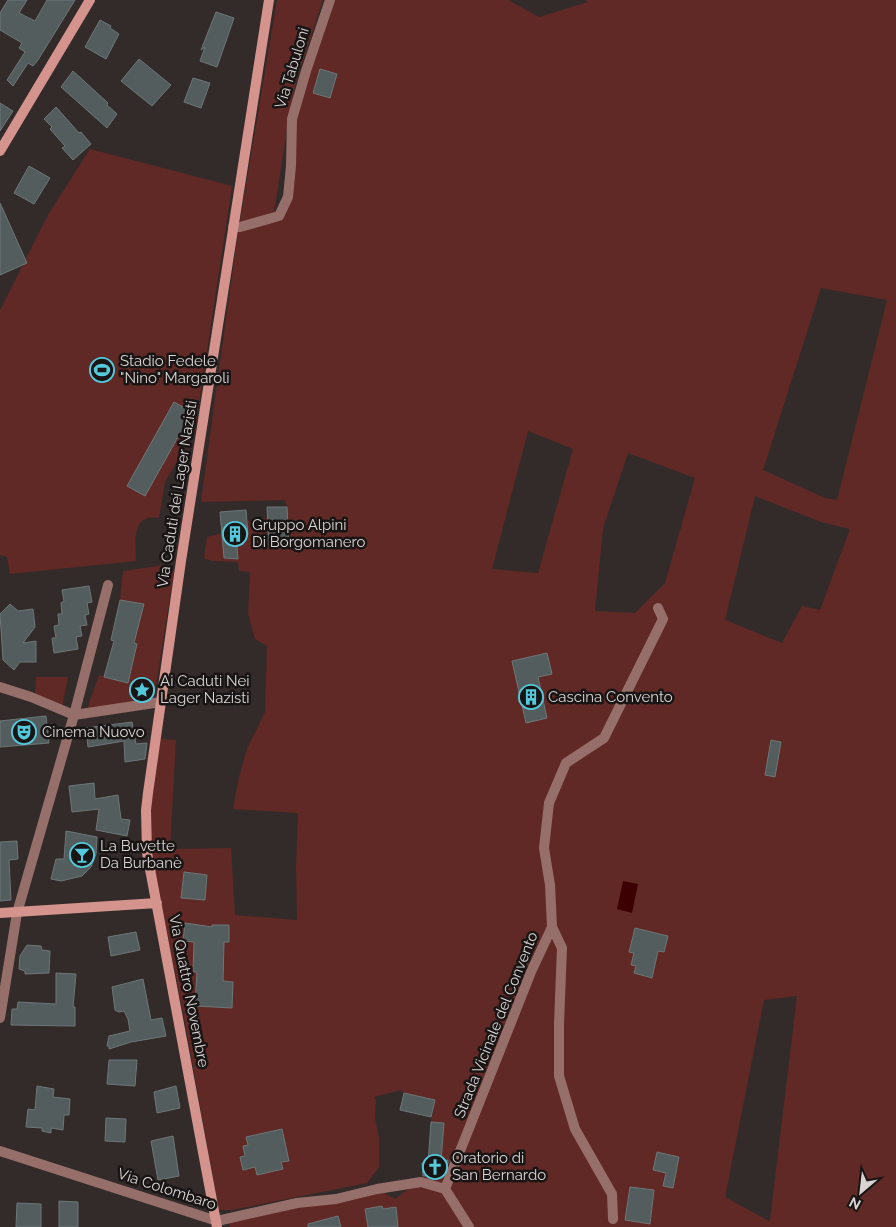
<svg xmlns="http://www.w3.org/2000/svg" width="896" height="1227" font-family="Raleway,sans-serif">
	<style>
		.green { fill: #612925; fill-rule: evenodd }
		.water { fill: #3d0002 }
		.building { fill: #545d5e; stroke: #6d7778 }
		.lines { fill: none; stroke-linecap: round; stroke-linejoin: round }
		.street { stroke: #976f6a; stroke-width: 10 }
		.secondary { stroke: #d4938c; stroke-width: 10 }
		.labels { text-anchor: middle; stroke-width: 5; stroke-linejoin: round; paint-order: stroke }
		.street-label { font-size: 15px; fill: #d9d4d3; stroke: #181514 }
		.poi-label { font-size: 15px; fill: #d9d4d3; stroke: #181514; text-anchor: start }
	</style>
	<rect width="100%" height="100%" fill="#332b2a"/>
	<path class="green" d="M277,0H323L297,78L288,118L286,137L274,211L286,215L296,116L333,0H508L539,17L588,2L585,0H896V1227H230L228,1218L377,1189L395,1199L424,1177L449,1173L448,1160L441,1157L443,1123L431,1122L435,1100L404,1093L401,1090L374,1097L376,1100L375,1118L379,1138V1167L367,1183L232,1210H219L184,1017L151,851V808L160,739L176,740L170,849L231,848L235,915L297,920L296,865L298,813L233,809L239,777L247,749L265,712L267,646L255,639L248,614L250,572L239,571L238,562L212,561L204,558L207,537L222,533L224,558L238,559L236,535L248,534L247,521L267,518L269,547H288L287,507L285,500L201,502L237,239ZM821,288L887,300L837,500L825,498L763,470ZM528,431L573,449L538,573L492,569ZM628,453L695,478L665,583L635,613L595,611L603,528ZM755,496L821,522L850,529L820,610L802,606L782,643L725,620ZM797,996L770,1220L769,1221L725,1197L764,1000Z
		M90,149L232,186L195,430L165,482L159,518C130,513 136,543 136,561L10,574L7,557L0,555V310L48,215Z
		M165,565L171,568L174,572L154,698L86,712L99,675L128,683L137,644L134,643L144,605L120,600L123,571Z
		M36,677H68L62,707L35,696Z"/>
	<path class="water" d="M623,881L638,884L632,913L617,909Z"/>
	<path class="building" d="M8,0H27L19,13L35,21L47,0H75L38,60L33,66L28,63L13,86L7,80L25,52L19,48L22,43L0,30V13Z
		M216,12L234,18L217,67L200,61L205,47L201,50Z
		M100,20L111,26L110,28L119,34L106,59L85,47Z
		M139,59L171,85L152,106L121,81Z
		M320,69L337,74L330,98L313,93Z
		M73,71L108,103L107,105L117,114L107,128L61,87Z
		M193,78L210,83L201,108L184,102Z
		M0,103L13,111L0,131Z
		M56,107L79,133L81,132L91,144L73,160L62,148L65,146L50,129L52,127L44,119Z
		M29,166L50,178L34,204L14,193Z
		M0,203L27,263L0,275Z
		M174,402L192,412L145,496L127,486Z
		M267,507H287L289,547H269Z
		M246,510L248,535H236L238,559L224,558L220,512Z
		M89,586L92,602L87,603L89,614L85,615L87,625L80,626L82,636L76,637L78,649L54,653L52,638H56L54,626L59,625L58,614H62L61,603L64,601L62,590Z
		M120,600L144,604L134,643L137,644L128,683L104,677L114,641L111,640Z
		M10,604L18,611L33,609L35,627L23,643L36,641V662H20L14,670L3,660L0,614Z
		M547,653L552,674L538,677L547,718L526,723L512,661Z
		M46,716L49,743L0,747V721Z
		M132,722L136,744L147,743L145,759L125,762L124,741L88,747L86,728Z
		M771,740L781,742L775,777L765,775Z
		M94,783L95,799L118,795L121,819L130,820L127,836L96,830L99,809L72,812L69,786Z
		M66,831L97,837L96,854L91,867L82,876L61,881L51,879L56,859H64Z
		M17,841L18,859L9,860L11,900L0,901V842Z
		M184,872L207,875L205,900L181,898Z
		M185,923L212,927V925H229V942H224L223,981L233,982L232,1008L195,1006L197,972H193L194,942L183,941Z
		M635,928L668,936L664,952L658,951L652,978L634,973L636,966L631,965L634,953L629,952Z
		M136,932L140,950L111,956L108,937Z
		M27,945L41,946L42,950L50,951L49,973L25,974V971L19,969L20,956Z
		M56,973L76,974L73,1007H75V1026L11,1025L12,1009H17L18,1002L56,1004Z
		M143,979L151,1020L162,1018L166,1036L131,1042L109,1049V1046H107L109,1036L130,1031L128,1019L124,1011L119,1012L115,1010L112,987Z
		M109,1060H137L135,1086L107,1084Z
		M37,1086L54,1089L53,1097L70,1099L69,1115H64L63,1130L51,1128V1133L42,1131V1128L26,1127L28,1109L35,1110Z
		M176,1086L180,1108L157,1113L154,1092Z
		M404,1093L435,1100L431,1117L400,1110Z
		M106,1118L126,1119L125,1142L105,1141Z
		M431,1122L444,1123L441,1161L448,1160V1163L444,1174L426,1176H423L422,1163H428Z
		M282,1129L289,1161L281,1162L283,1169L257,1175L255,1167L243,1170L240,1157L245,1156L243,1146L248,1145L246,1137Z
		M173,1136L179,1176L158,1180L151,1141Z
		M657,1152L679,1157L673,1188L663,1186L666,1173L653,1170Z
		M630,1187L654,1190L650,1224L625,1220Z
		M59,1201L78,1202V1227H59Z
		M17,1203L41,1204V1227H16Z
		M382,1206L383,1209L396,1207L398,1227H368L365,1209Z
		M338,1216L341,1227H308V1224Z"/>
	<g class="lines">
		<path class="street" d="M233,227H240L279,216L288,197L291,166L292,119L306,71L330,0
			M0,687L31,697L74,715L161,702
			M552,927L562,948L559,1024V1076L575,1129L612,1194L613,1219
			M0,1018L17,913L74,715L108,585
			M0,1151L217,1221L297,1203L336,1199L377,1189L421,1182L445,1189
			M445,1189L531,972L552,927L550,885L544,848L549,803L566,763L604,738L663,619L658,608
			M445,1189L469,1227"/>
		<path class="secondary" d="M0,151L90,0
			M0,913L157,903
			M217,1227L147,853L146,810L148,793L181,561L269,0"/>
	</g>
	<defs>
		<symbol id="stadium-ring" viewBox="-11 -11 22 22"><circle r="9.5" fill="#181514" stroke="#53cadc" stroke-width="1.5"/><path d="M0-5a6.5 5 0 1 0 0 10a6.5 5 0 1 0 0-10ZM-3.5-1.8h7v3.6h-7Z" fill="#53cadc"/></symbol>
		<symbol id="building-ring" viewBox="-11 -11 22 22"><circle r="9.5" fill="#181514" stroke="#53cadc" stroke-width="1.5"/><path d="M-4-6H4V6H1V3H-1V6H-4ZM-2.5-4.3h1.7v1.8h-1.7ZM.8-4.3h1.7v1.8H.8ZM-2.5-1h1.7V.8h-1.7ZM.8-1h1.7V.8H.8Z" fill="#53cadc"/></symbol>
		<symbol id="sight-ring" viewBox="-11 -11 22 22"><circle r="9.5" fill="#181514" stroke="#53cadc" stroke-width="1.5"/><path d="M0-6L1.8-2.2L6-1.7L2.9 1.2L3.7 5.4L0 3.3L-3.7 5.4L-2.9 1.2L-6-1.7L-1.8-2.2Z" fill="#53cadc"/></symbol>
		<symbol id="theatre-ring" viewBox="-11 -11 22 22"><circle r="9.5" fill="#181514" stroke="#53cadc" stroke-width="1.5"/><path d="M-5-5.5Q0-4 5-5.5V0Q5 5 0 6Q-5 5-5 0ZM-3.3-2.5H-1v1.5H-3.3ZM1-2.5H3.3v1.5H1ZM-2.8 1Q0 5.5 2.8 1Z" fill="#53cadc"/></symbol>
		<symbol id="bar-ring" viewBox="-11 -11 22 22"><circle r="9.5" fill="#181514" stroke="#53cadc" stroke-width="1.5"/><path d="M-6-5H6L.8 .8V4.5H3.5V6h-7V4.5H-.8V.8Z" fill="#53cadc"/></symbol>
		<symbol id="church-ring" viewBox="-11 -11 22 22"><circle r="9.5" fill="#181514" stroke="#53cadc" stroke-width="1.5"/><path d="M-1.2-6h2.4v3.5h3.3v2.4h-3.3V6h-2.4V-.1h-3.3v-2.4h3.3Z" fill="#53cadc"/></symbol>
	</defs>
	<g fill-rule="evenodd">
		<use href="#stadium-ring" x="88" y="356" width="28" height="28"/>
		<use href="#building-ring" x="221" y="520" width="28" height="28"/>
		<use href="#sight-ring" x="128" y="676" width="28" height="28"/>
		<use href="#building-ring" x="517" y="683" width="28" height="28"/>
		<use href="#theatre-ring" x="10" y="718" width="28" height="28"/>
		<use href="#bar-ring" x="68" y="841" width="28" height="28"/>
		<use href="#church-ring" x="421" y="1153" width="28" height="28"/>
	</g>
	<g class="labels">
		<g class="street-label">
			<text transform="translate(292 68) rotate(-73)" y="5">Via Tabuloni</text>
			<text transform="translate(177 494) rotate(-81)" y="5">Via Caduti dei Lager Nazisti</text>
			<text transform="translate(189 991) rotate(79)" y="5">Via Quattro Novembre</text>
			<text transform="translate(496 1025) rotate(-68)" y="5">Strada Vicinale del Convento</text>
			<text transform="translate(167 1189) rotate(18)" y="5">Via Colombaro</text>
		</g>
		<g class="poi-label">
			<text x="120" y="366">Stadio Fedele<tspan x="120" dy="17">"Nino" Margaroli</tspan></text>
			<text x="252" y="530">Gruppo Alpini<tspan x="252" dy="17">Di Borgomanero</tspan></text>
			<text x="160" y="686">Ai Caduti Nei<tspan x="160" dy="17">Lager Nazisti</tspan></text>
			<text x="548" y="702">Cascina Convento</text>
			<text x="42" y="737">Cinema Nuovo</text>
			<text x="100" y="851">La Buvette<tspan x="100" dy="17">Da Burbanè</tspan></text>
			<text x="452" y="1163">Oratorio di<tspan x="452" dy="17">San Bernardo</tspan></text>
		</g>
	</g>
	<g transform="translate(861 1192) rotate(208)" stroke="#181514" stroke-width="4" paint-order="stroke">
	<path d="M0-4L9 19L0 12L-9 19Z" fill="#d9d4d3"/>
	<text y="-8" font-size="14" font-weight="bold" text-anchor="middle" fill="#d9d4d3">N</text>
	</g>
</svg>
